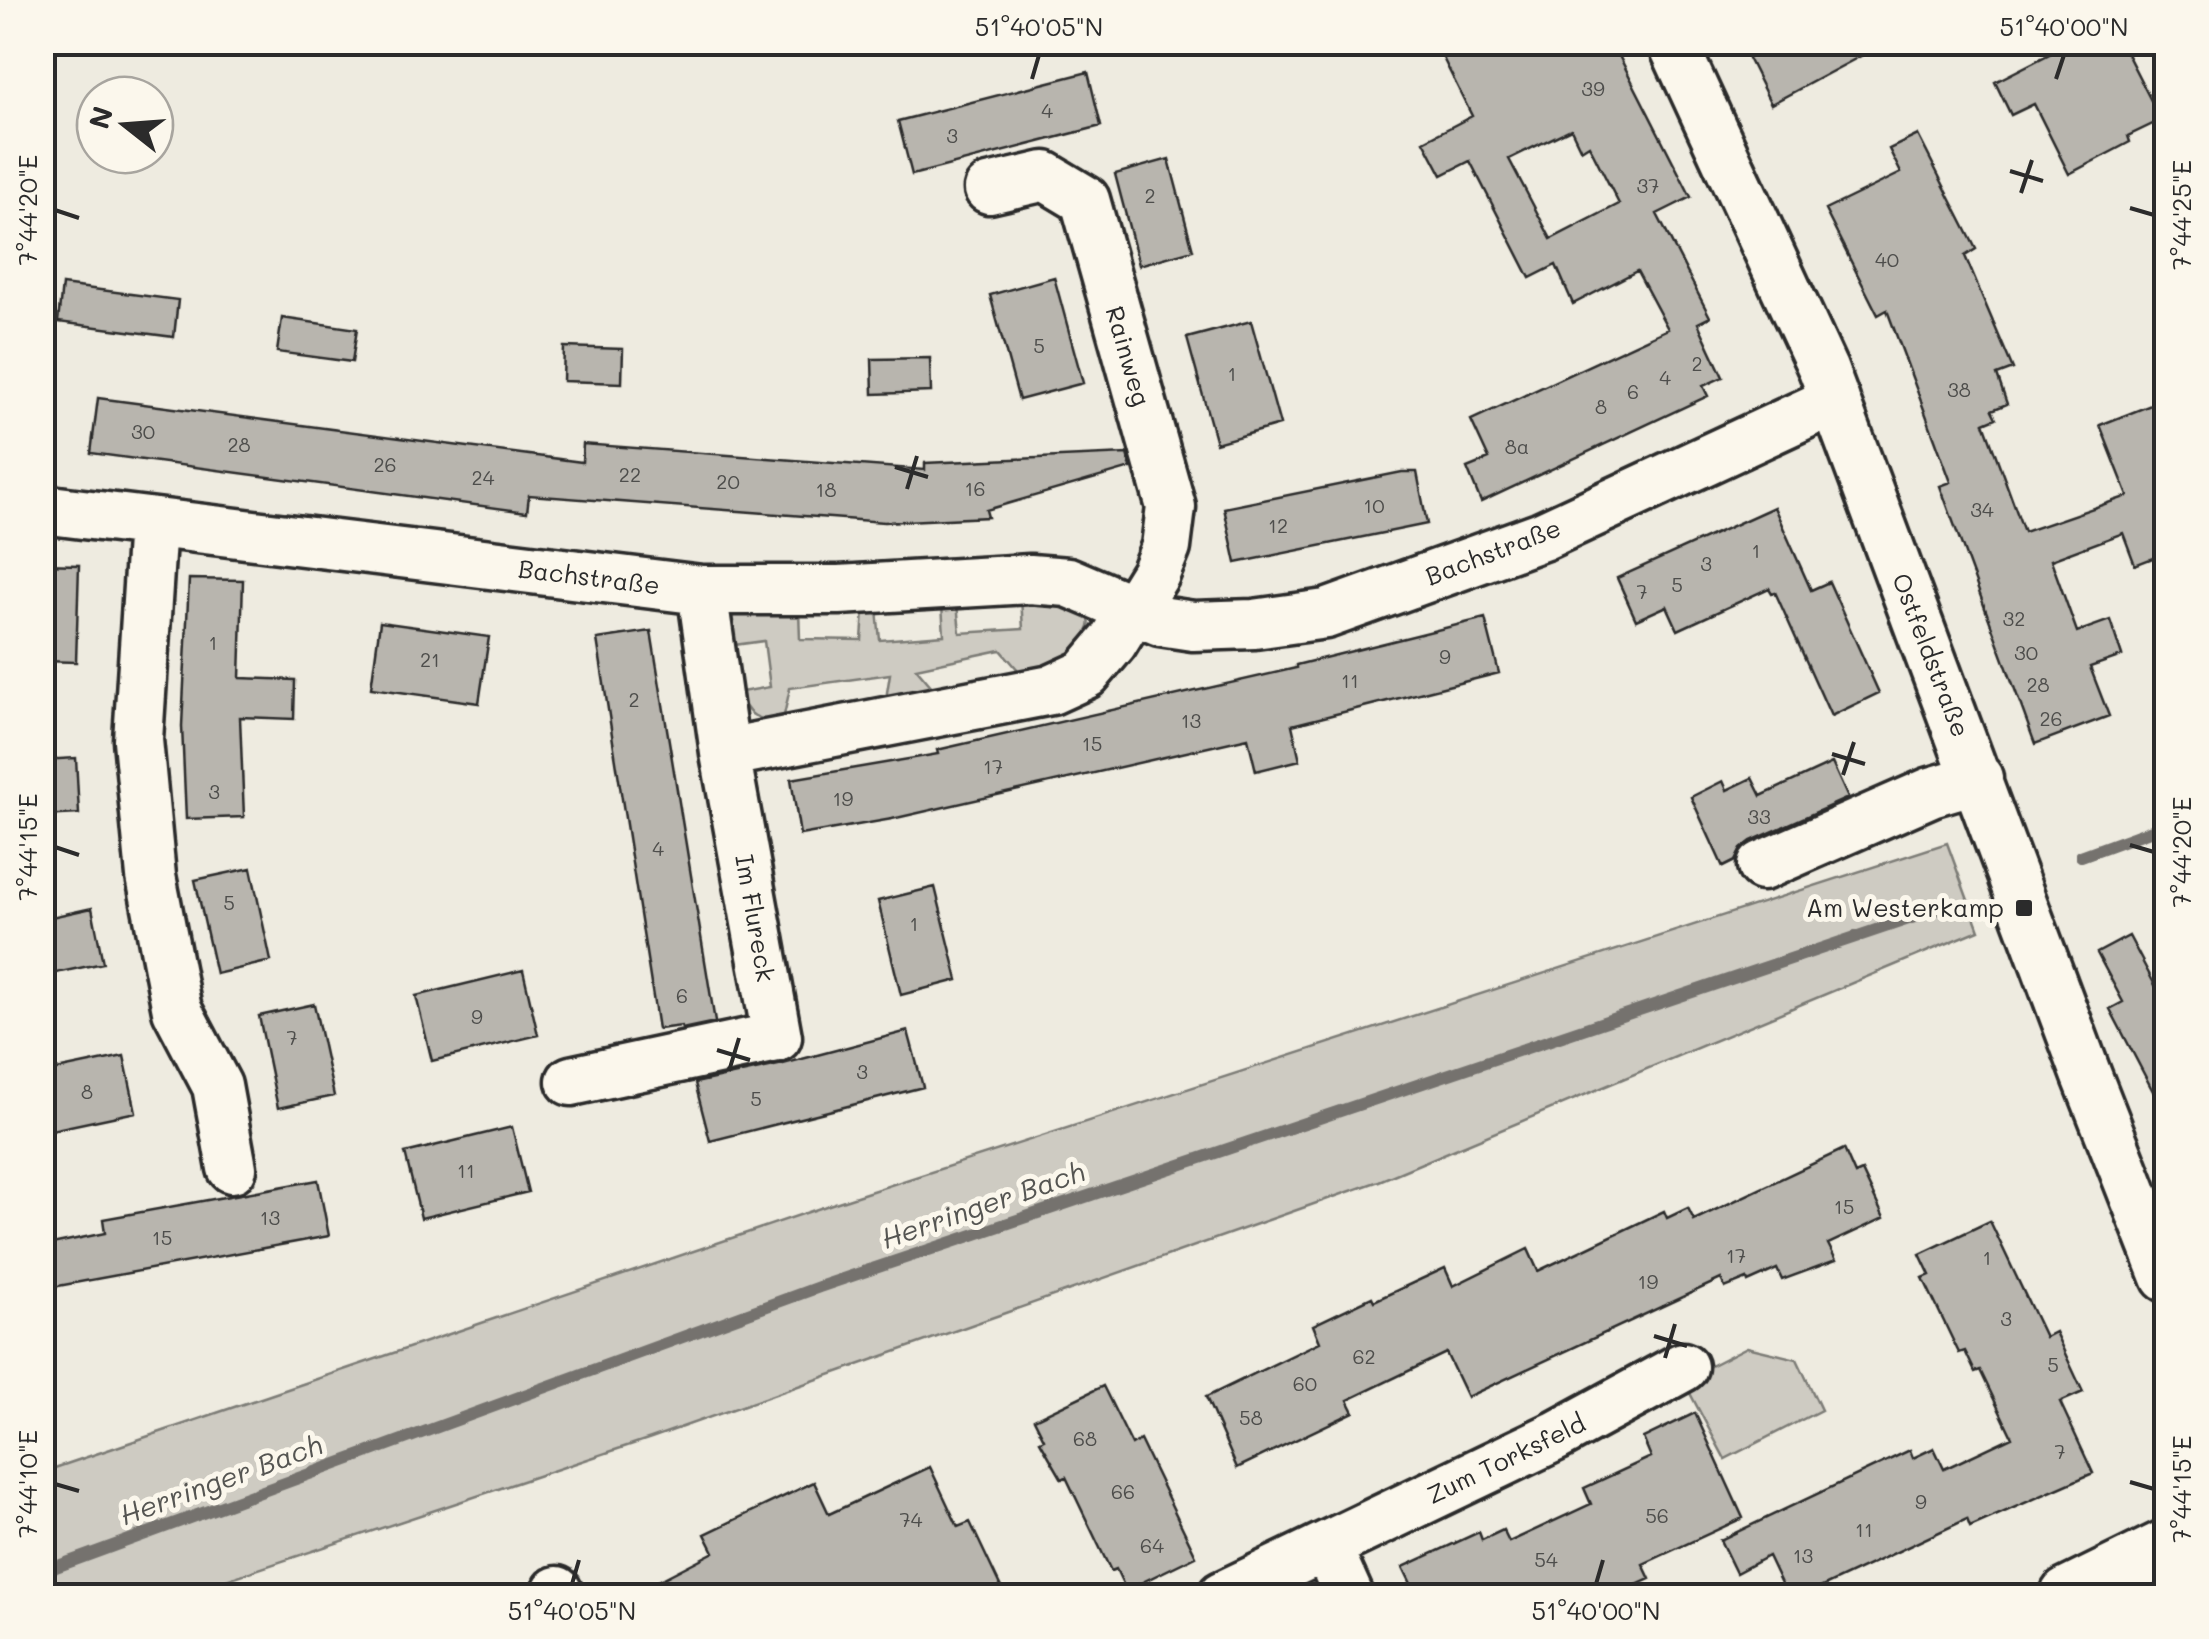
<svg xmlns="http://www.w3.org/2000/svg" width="2209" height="1639" font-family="Mali,sans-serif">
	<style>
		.green { fill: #cecbc2; stroke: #7c7b76; stroke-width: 2.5 }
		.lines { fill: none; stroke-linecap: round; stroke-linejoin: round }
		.stream { stroke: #74726e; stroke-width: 12 }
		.building { fill: #b8b5ae; stroke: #2b2b2b; stroke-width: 2.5; fill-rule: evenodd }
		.minor-casing { stroke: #2b2b2b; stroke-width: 55 }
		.major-casing { stroke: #2b2b2b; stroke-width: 62 }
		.minor { stroke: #fbf7ec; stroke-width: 48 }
		.major { stroke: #fbf7ec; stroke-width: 55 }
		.ticks { fill: none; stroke: #2b2b2b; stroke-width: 4 }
		.poi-dot { fill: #2b2b2b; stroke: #fbf7ec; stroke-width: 4 }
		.labels { text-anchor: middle; stroke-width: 10; stroke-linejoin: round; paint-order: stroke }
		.number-label { font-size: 20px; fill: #4e4e4c }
		.street-label { font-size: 25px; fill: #2b2b2b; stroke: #fbf7ec }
		.poi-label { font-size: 25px; fill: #2b2b2b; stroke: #fbf7ec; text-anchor: end }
		.water-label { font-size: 28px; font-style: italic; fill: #555552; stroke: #fbf7ec }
		.neatline { fill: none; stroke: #2b2b2b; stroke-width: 4 }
		.ticks-label { font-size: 25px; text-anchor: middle; fill: #2b2b2b }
	</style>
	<rect width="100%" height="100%" fill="#eeebe0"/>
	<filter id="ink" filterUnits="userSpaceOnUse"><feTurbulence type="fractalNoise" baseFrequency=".01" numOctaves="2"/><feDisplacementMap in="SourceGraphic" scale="20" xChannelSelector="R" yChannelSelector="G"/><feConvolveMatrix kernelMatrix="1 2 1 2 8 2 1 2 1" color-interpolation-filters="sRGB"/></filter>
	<g filter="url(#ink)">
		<path class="green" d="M1021,598C1037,599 1096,602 1089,627C1085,641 1070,657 1063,670L1024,677L1001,650L916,668L938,694L885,705L890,674L790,688L783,720C760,721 744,717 741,692L770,687L764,641L734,645L729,623L733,614L799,609L800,639L862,640L864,610H877L880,640L944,635L942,605L957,604L960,633L1023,629Z
			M1947,843L1979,930L1379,1181L651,1438L178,1596H43V1472L835,1203Z
			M1747,1347L1797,1359L1821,1410L1725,1459L1683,1380Z"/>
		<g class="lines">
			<path class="stream" d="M2081,856L2166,825
				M42,1572L819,1287L1947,906"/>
		</g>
		<path class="building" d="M1435,42H1612L1691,197L1657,214L1710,317L1698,323L1723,377L1703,386L1708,396L1481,502L1467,468L1489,459L1471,420L1668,329L1637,271L1573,304L1556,265L1530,278L1470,161L1442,175L1424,141L1472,116ZM1571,129L1581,150L1589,145L1619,204L1551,239L1509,159Z
			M1740,42H1887L1771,104Z
			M2073,42H2121L2161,120L2128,136L2130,142L2069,174L2034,104L2011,115L1995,82Z
			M1088,72L1101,126L912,175L898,121Z
			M1918,135L1976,249L1965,256L2013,369L1997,375L2007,404L1992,410L1996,418L1984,423L2024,532L2128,496L2100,425L2166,399V553L2135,565L2123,533L2051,560L2077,632L2110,620L2122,656L2090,667L2109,716L2035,744L1940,486L1951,482L1887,310L1878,315L1825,210L1901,173L1889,149Z
			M1169,159L1193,250L1139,265L1115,174Z
			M1054,277L1083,383L1019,400L990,295Z
			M62,285L178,300L174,337L58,322Z
			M282,318L357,329L352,362L277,352Z
			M1251,321L1280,425L1216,443L1187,338Z
			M564,347L623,349L622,383L563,381Z
			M930,358L931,392L873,394L872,359Z
			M98,398L582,462L583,444L925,470V463L1127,454L1131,468L986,510L988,517L884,522L529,495L527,512L91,453Z
			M1402,472H1417L1427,524L1236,563L1224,508Z
			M1774,507L1811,590L1829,582L1879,693L1831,716L1775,592L1772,593L1769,588L1678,630L1667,606L1636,620L1617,578Z
			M42,564L79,565L76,662L42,661Z
			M189,579L243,580L240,678L295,680L294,719L240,717L244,817L186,819L182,726Z
			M1485,618L1499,673L1292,725L1300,760L1256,771L1248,738L892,819L800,835L791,779L938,754L937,750L1296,668V665Z
			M380,622L489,637L479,703L371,688Z
			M651,631L715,1022L682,1029L681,1026L658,1029L597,639Z
			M76,758L79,814L42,816V760Z
			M1832,763L1848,798L1751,841L1741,849L1735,861L1723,867L1691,797L1723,781L1727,790L1752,778L1761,796Z
			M251,868L271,961L216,974L195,880Z
			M935,887L958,980L901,995L878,901Z
			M92,908L103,963L42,976V919Z
			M2129,936L2166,1006V1116L2110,1009L2123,1002L2097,953Z
			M523,970L538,1035L432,1061L416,996Z
			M314,1004L334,1096L278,1108L259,1016Z
			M908,1031L923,1087L710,1141L695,1083L783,1064Z
			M124,1056L136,1112L42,1132V1073Z
			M512,1127L528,1192L421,1218L405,1153Z
			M1844,1149L1855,1174L1862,1171L1884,1218L1828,1244L1836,1260L1782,1280L1777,1269L1748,1282L1747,1279L1725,1288L1721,1279L1467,1397L1446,1353L1348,1400L1354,1412L1237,1468L1206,1397L1320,1342L1313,1325L1372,1297L1374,1301L1445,1268L1453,1286L1528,1249L1538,1271L1664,1211L1667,1218L1688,1208L1694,1220Z
			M318,1180L329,1236L42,1289V1246L105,1233L103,1219Z
			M1990,1221L2045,1337L2055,1332L2083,1392L2060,1402L2093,1473L1970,1527L1967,1519L1803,1596H1787L1768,1556L1736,1573L1720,1540L1910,1450L1913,1458L1934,1448L1944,1469L2012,1437L1980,1370L1975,1372L1965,1351L1959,1353L1923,1278L1930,1275L1920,1254Z
			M1103,1386L1132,1445L1140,1440L1196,1556L1126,1590L1116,1569L1111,1571L1066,1477L1062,1479L1040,1441L1044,1439L1034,1419Z
			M1695,1413L1743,1518L1643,1564L1650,1579L1612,1596H1417L1403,1567L1479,1532L1482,1540L1503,1530L1509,1542L1591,1504L1584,1488L1651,1457L1643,1438Z
			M930,1467L958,1527L970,1522L1005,1596H629L714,1552L705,1534L814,1482L829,1514Z"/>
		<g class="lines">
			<defs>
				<path id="minor" d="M1672,42L1823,369L2087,1076L2166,1277
					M42,509L702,590H839L1030,579L1068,582L1160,621L1193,626L1254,624L1326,614L1542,536L1835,400
					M152,524L138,740L151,876L177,1010L217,1086L232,1168
					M725,753L1051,690L1086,674L1113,642L1155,574L1166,547L1171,507L1085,200L1045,176L989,189
					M1762,866L1931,792L1978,778
					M571,1081L777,1037L725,753L702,590
					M1327,1547L1349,1596
					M557,1591L559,1596
					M1222,1596L1556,1436L1683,1367"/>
				<path id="major" d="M2068,1596L2166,1548"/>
			</defs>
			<use href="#minor" class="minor-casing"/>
			<use href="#major" class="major-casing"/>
			<use href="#minor" class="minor"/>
			<use href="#major" class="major"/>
		</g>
	</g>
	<path class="ticks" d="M1032,79L1039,55M2056,79L2064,55M2010,171L2043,181M2021,193L2032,160M2130,208L2154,215M55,210L79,218M895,467L928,477M907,489L917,456M1832,754L1865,764M1843,775L1854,742M2130,845L2154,852M55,847L79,855M717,1050L750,1060M729,1071L739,1038M1654,1336L1687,1346M1665,1358L1675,1324M2130,1482L2154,1489M55,1484L79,1491M572,1584L579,1560M1596,1584L1603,1560"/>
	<rect class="poi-dot" x="2014" y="898" width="20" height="20" rx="5"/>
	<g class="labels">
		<g class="number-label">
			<text x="1593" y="96">39</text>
			<text x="1047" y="118">4</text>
			<text x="952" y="143">3</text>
			<text x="1648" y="193">37</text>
			<text x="1150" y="203">2</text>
			<text x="1887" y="267">40</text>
			<text x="1039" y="353">5</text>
			<text x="1697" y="371">2</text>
			<text x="1232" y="381">1</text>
			<text x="1665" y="385">4</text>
			<text x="1959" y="397">38</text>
			<text x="1633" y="399">6</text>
			<text x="1601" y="414">8</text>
			<text x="143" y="439">30</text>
			<text x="239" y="452">28</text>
			<text x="1517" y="454">8a</text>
			<text x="385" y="472">26</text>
			<text x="630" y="482">22</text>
			<text x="483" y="485">24</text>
			<text x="728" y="489">20</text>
			<text x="975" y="496">16</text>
			<text x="826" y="497">18</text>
			<text x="1374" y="513">10</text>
			<text x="1982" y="517">34</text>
			<text x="1278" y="533">12</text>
			<text x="1756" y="558">1</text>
			<text x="1706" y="571">3</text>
			<text x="1677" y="592">5</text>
			<text x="1642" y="599">7</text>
			<text x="2014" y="626">32</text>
			<text x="213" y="650">1</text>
			<text x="2026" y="660">30</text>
			<text x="1445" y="664">9</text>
			<text x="430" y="667">21</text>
			<text x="1350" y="688">11</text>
			<text x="2038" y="692">28</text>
			<text x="634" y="707">2</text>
			<text x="2051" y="726">26</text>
			<text x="1191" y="728">13</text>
			<text x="1092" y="751">15</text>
			<text x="993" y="774">17</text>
			<text x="214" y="799">3</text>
			<text x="843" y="806">19</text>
			<text x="1759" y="824">33</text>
			<text x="658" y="856">4</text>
			<text x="229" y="910">5</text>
			<text x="914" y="931">1</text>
			<text x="682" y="1003">6</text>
			<text x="477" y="1024">9</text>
			<text x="292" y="1045">7</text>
			<text x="862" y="1079">3</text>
			<text x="87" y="1099">8</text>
			<text x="756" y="1106">5</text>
			<text x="466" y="1178">11</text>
			<text x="1844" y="1214">15</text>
			<text x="270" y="1225">13</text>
			<text x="162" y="1245">15</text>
			<text x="1736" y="1263">17</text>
			<text x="1987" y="1265">1</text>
			<text x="1648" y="1289">19</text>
			<text x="2006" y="1326">3</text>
			<text x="1364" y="1364">62</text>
			<text x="2053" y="1372">5</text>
			<text x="1305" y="1391">60</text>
			<text x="1251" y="1425">58</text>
			<text x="1085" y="1446">68</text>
			<text x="2060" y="1459">7</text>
			<text x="1123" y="1499">66</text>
			<text x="1921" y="1509">9</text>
			<text x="1657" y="1523">56</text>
			<text x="911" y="1527">74</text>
			<text x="1864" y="1537">11</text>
			<text x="1152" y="1553">64</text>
			<text x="1803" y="1563">13</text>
			<text x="1546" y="1567">54</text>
		</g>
		<g class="street-label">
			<text transform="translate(1128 356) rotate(74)" y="9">Rainweg</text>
			<text transform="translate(1493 552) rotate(-21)" y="9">Bachstraße</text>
			<text transform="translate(589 577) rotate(7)" y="9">Bachstraße</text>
			<text transform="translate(1931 655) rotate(69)" y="9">Ostfeldstraße</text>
			<text transform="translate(755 918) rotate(80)" y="9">Im Flureck</text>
			<text transform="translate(1506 1459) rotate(-26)" y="9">Zum Torksfeld</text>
		</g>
		<g class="poi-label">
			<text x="2004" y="917">Am Westerkamp</text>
		</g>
		<g class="water-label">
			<text transform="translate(983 1205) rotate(-19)" y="10">Herringer Bach</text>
			<text transform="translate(221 1480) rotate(-20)" y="10">Herringer Bach</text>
		</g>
	</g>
	<rect width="2209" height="1639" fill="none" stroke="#fbf7ec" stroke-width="110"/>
	<g transform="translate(125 125) rotate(287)"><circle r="48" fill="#fbf7ec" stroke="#a8a59f" stroke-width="2.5"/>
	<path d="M0-8L18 38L0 25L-18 38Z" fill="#2b2b2b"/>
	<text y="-15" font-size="28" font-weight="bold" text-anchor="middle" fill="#2b2b2b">N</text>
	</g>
	<rect x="55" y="55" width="2099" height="1529" class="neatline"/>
	<g class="ticks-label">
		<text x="1039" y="36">51°40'05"N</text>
		<text x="2064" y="36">51°40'00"N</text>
		<text transform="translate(28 210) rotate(-90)" y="9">7°44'20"E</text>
		<text transform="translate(2182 215) rotate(-90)" y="9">7°44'25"E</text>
		<text transform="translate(28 847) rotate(-90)" y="9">7°44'15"E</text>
		<text transform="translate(2182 852) rotate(-90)" y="9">7°44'20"E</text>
		<text transform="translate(28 1484) rotate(-90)" y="9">7°44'10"E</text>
		<text transform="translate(2182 1489) rotate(-90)" y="9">7°44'15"E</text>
		<text x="572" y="1620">51°40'05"N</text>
		<text x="1596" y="1620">51°40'00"N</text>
	</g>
</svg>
